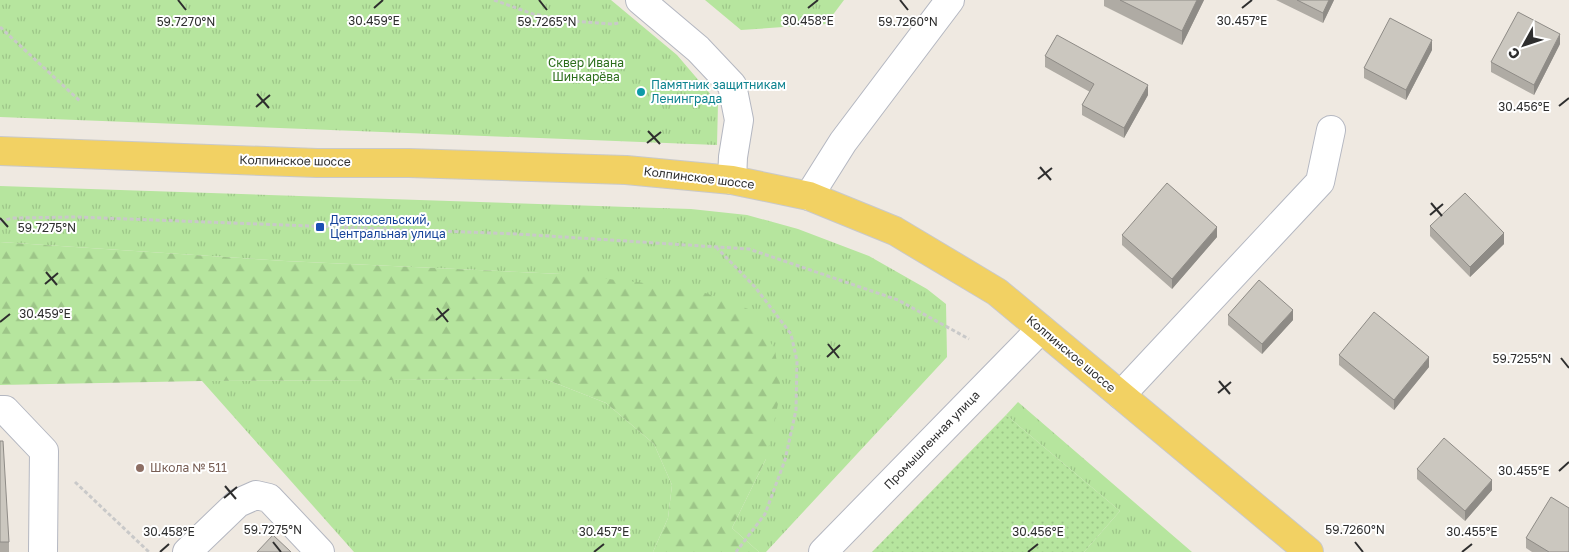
<svg xmlns="http://www.w3.org/2000/svg" width="1569" height="552" font-family="'Golos Text',sans-serif">
	<style>
		.grass { fill: url(#grass-tufts) }
		.forest { fill: url(#forest-firs) }
		.garden { fill: url(#garden-dots) }
		.lines { fill: none; stroke-linecap: round; stroke-linejoin: round }
		.minor-casing { stroke: #b4b7c1; stroke-width: 30 }
		.major-casing { stroke: #c9c9c9; stroke-width: 30 }
		.path { stroke: #c9c9c9; stroke-width: 3; stroke-dasharray: 4 2.5; stroke-linecap: butt }
		.minor { stroke: #fff; stroke-width: 28 }
		.major { stroke: #f2d163; stroke-width: 28 }
		.wall { fill: #afaba4 }
		.shaded-wall { fill: #8e8b86 }
		.building { fill: #cbc7bf; stroke: #8e8b86 }
		.ticks { fill: none; stroke: #2e2e2e; stroke-width: 2 }
		.culture-dot { fill: #0f9aa8; stroke: #fff; stroke-width: 2 }
		.transit-dot { fill: #1a4fb4; stroke: #fff; stroke-width: 2 }
		.education-dot { fill: #8d6e63; stroke: #fff; stroke-width: 2 }
		.labels { text-anchor: middle; stroke-width: 4; stroke-linejoin: round; paint-order: stroke }
		.park-label { font-size: 12px; fill: #2c6e1b; stroke: #fff }
		.culture-label { font-size: 12px; fill: #0d838f; stroke: #fff; text-anchor: start }
		.street-label { font-size: 12px; fill: #2e2e2e; stroke: #fff }
		.transit-label { font-size: 12px; fill: #164399; stroke: #fff; text-anchor: start }
		.education-label { font-size: 12px; fill: #785e54; stroke: #fff; text-anchor: start }
		.ticks-label { font-size: 12px; text-anchor: middle; fill: #2e2e2e; stroke: #fff; stroke-width: 4; stroke-linejoin: round; paint-order: stroke }
	</style>
	<defs>
		<pattern id="grass-tufts" width="24" height="20" patternUnits="userSpaceOnUse" patternTransform="scale(1.25)"><rect width="24" height="20" fill="#b6e59e"/><path d="M3 7l-1-3M5 7V3M7 7l1-3M15 17l-1-3M17 17v-4M19 17l1-3" fill="none" stroke="#9dc588"/></pattern>
		<pattern id="forest-firs" width="22" height="20" patternUnits="userSpaceOnUse" patternTransform="scale(1.25)"><rect width="22" height="20" fill="#b6e59e"/><path d="M5 1l3.5 6h-7zM16 11l3.5 6h-7z" fill="#9dc588"/></pattern>
		<pattern id="garden-dots" width="8" height="8" patternUnits="userSpaceOnUse" patternTransform="scale(1.25)"><rect width="8" height="8" fill="#b6e59e"/><path d="M2 2h.1M6 6h.1" fill="none" stroke="#9dc588" stroke-width="1.8" stroke-linecap="round"/></pattern>
	</defs>
	<rect width="100%" height="100%" fill="#efe9e1"/>
	<path class="grass" d="M0,0H611L677,55L718,103L717,145L0,117Z
		M705,0H844L826,24L741,30Z
		M0,186L628,207L691,209L747,215L798,229L869,256L927,289L946,304L947,357L766,552H759L732,528L766,459L561,274L285,261L0,242Z
		M545,379L606,403L654,444L672,485L668,518L653,552H354L202,381Z
		M1018,402L1192,552H1084L1120,511L1006,415Z"/>
	<path class="forest" d="M0,242L285,261L561,274L692,288L751,310L775,350L781,390L766,459L732,528L759,552H653L668,518L672,485L654,444L606,403L545,379L202,381L0,385Z"/>
	<path class="garden" d="M1006,415L1120,511L1084,552H872Z"/>
	<g class="lines">
		<defs>
			<path id="minor" d="M640,0L698,49L732,85L739,120L733,157L732,180
				M809,196L843,142L950,0
				M1121,395L1320,182L1331,130
				M0,410H5L44,451L43,552
				M187,552L238,503L256,495L269,498L320,552
				M823,552L1041,329"/>
			<path id="major" d="M0,151L317,163H409L626,170L732,180L809,196L895,231L997,292L1309,552"/>
		</defs>
		<use href="#minor" class="minor-casing"/>
		<use href="#major" class="major-casing"/>
		<path class="path" d="M494,0L533,14L571,21L613,24L619,23
			M0,27L81,102
			M0,221L14,218L76,217L517,234L749,249L898,300L969,339
			M716,247L755,287L791,334L797,361L796,410L785,460L765,514L736,552
			M75,482L149,552"/>
		<use href="#minor" class="minor"/>
		<use href="#major" class="major"/>
	</g>
	<path class="wall" d="M1104,0H1204L1182,45L1104,6Z
		M1276,0H1334L1323,23Z
		M1560,44L1534,95L1491,72V62Z
		M1432,50L1406,100L1364,78V68Z
		M1045,56L1148,95L1124,138L1082,115V105L1090,92L1045,67Z
		M1430,226L1504,244L1470,277L1430,236Z
		M1122,235L1217,237L1172,289L1122,245Z
		M1228,315L1293,320L1262,354L1228,325Z
		M1339,355L1429,367L1394,410L1339,365Z
		M0,441L9,542V552H0Z
		M1417,469L1492,490L1465,521L1417,479Z
		M1526,538L1569,552H1532L1526,548Z"/>
	<path class="shaded-wall" d="M1197,0H1204L1182,45V31Z
		M1329,0H1334L1323,23V13Z
		M1560,34V44L1534,95V85Z
		M1432,40V50L1406,100V90Z
		M1148,85V95L1124,138V128Z
		M1217,227V237L1172,289V279Z
		M1504,233V244L1470,277V267Z
		M1293,310V320L1262,354V344Z
		M1429,357V367L1394,410V400Z
		M1492,480V490L1465,521V511Z"/>
	<path class="building" d="M1120,0H1197L1182,31Z
		M1297,0H1329L1323,13Z
		M1518,12L1560,34L1534,85L1491,62Z
		M1390,18L1432,40L1406,90L1364,68Z
		M1057,35L1148,85L1124,128L1082,105L1094,84L1045,56Z
		M1167,183L1217,227L1172,279L1122,235Z
		M1465,193L1504,233L1470,267L1430,226Z
		M1259,280L1293,310L1262,344L1228,315Z
		M1374,312L1429,357L1394,400L1339,355Z
		M1444,438L1492,480L1465,511L1417,469Z
		M0,441H3L9,542H0Z
		M1551,497L1569,508V552H1549L1526,538Z
		M273,535L291,552H257Z"/>
	<path class="ticks" d="M178,0L186,10M539,0L547,10M900,0L908,10M374,8L383,0M808,8L818,0M1242,8L1252,0M257,94L269,108M1559,106L1569,98M256,107L270,95M648,131L660,144M647,143L661,132M1040,167L1051,180M1038,179L1052,168M1431,203L1442,216M1430,215L1443,204M0,218L8,227M46,272L57,285M45,284L58,273M437,308L448,322M436,320L449,309M0,322L10,314M828,344L839,358M827,357L840,345M1561,358L1569,368M1219,381L1230,394M1218,393L1231,382M1559,471L1569,462M225,486L236,499M224,498L237,487M273,542L281,552M1355,542L1363,552M160,552L169,544M594,552L604,544M1028,552L1038,544M1462,552L1472,544"/>
	<circle class="culture-dot" cx="641" cy="92" r="5"/>
	<rect class="transit-dot" x="315" y="222" width="10" height="10" rx="2.5"/>
	<circle class="education-dot" cx="140" cy="468" r="5"/>
	<g class="labels">
		<g class="park-label">
			<text x="586" y="67">Сквер Ивана<tspan x="586" dy="14">Шинкарёва</tspan></text>
		</g>
		<g class="culture-label">
			<text x="651" y="89">Памятник защитникам<tspan x="651" dy="14">Ленинграда</tspan></text>
		</g>
		<g class="street-label">
			<text transform="translate(295 161) rotate(1)" y="4">Колпинское шоссе</text>
			<text transform="translate(699 178) rotate(7)" y="4">Колпинское шоссе</text>
			<text transform="translate(1071 354) rotate(40)" y="4">Колпинское шоссе</text>
			<text transform="translate(932 440) rotate(-46)" y="4">Промышленная улица</text>
		</g>
		<g class="transit-label">
			<text x="330" y="224">Детскосельский,<tspan x="330" dy="14">Центральная улица</tspan></text>
		</g>
		<g class="education-label">
			<text x="150" y="472">Школа № 511</text>
		</g>
	</g>
	<g class="ticks-label">
		<text x="374" y="25">30.459°E</text>
		<text x="808" y="25">30.458°E</text>
		<text x="1242" y="25">30.457°E</text>
		<text x="186" y="26">59.7270°N</text>
		<text x="547" y="26">59.7265°N</text>
		<text x="908" y="26">59.7260°N</text>
		<text x="1524" y="111">30.456°E</text>
		<text x="47" y="232">59.7275°N</text>
		<text x="45" y="318">30.459°E</text>
		<text x="1522" y="363">59.7255°N</text>
		<text x="1524" y="475">30.455°E</text>
		<text x="273" y="534">59.7275°N</text>
		<text x="1355" y="534">59.7260°N</text>
		<text x="169" y="536">30.458°E</text>
		<text x="604" y="536">30.457°E</text>
		<text x="1038" y="536">30.456°E</text>
		<text x="1472" y="536">30.455°E</text>
	</g>
	<g transform="translate(1524 45) rotate(230)" stroke="#ffffff" stroke-width="4" paint-order="stroke">
	<path d="M0-4L9 19L0 12L-9 19Z" fill="#2e2e2e"/>
	<text y="-8" font-size="14" font-weight="bold" text-anchor="middle" fill="#2e2e2e">С</text>
	</g>
</svg>
